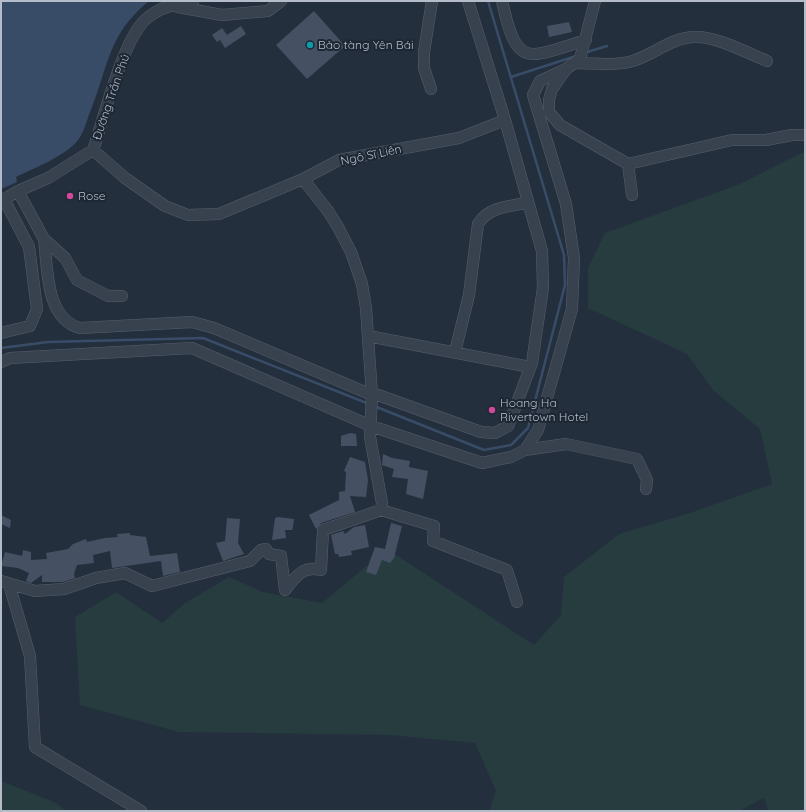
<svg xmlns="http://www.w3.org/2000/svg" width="806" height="812" font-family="Quicksand,sans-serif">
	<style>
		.green { fill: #263c3f }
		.water { fill: #394c67 }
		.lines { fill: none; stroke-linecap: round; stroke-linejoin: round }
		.stream { stroke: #394c67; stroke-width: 2.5 }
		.building { fill: #455162 }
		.minor-casing { stroke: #565f6c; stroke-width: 12 }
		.minor { stroke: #38414e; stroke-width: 11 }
		.culture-dot { fill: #0f9aa8; stroke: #1d2633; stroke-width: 1.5 }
		.hotel-dot { fill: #d1479c; stroke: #1d2633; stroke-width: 1.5 }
		.labels { text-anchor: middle; stroke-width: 4; stroke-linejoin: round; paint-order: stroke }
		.poi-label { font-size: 12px; fill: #b4bcc9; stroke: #1d2633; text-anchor: start }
		.street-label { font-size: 12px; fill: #b4bcc9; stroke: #1d2633 }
	</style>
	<rect width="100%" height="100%" fill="#242f3e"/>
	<path class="green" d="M801,153L805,154V811H769L764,798L739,811H489L496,791L475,743L390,735L179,732L80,705L75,617L116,592L162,623L185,603L229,577L263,592L322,603L387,549L534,645L561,615L564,577L619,534L690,513L772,484L760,429L713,390L687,354L588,308V268L605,233L740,184Z
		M1,781L54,802L66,811H1Z"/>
	<path class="water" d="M1,1H149C107,35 109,66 90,112C87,120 84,132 78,140C66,156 34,168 16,177L17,182L1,189Z"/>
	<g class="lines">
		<path class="stream" d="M584,53L607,46
			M511,77L576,56
			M1,348L48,342L203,338L369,404
			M374,406L484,450L511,445L528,428L565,285L564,255L488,1"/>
	</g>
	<path class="building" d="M314,11L345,46L307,79L276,45Z
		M569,22L572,32L549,37L547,26Z
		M241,26L246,34L225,48L220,40L217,42L212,35L222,28L227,35Z
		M350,433L356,434L357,446H341V436Z
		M383,454L392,458L410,461L409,467L428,471L423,499L406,494L408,479L392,477L394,469L382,465Z
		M350,457L365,462L368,480L366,497L350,496L355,512L321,523L316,529L309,515L339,500V492L345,491L346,472L344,471Z
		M1,515L11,520L10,528L1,524Z
		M278,517L294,519L293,527L292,530H285L286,538L272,540L275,518Z
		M227,518L240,519L238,543L244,554L223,561L216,543L225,541Z
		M391,523L402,526L394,558L390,563L382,560L376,575L366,572L375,547L385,549Z
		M365,525L369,547L351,551L352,555L339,557L338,554H335L331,535L343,531L345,534L354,527Z
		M130,533V535L146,537L150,556L177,553L180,572L163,576L161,561L112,568L110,551L93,555L94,563L77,565L74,574L75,578L63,582H42V575L31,583L26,581L29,573L18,568L1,566L5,552L22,556L23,550L31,552V560L47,559L46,553L68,549L73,544L86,539L87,542L105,538L118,537L117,534Z"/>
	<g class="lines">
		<defs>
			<path id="minor" d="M502,1C517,70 527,58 586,40
				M178,7L222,15L268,11L281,1
				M576,63C593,63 612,66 629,62C651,57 671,37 695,37C716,36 747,53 767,61
				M566,69L552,89L549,100V112L560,125L628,164L732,140H766L792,135H805
				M431,89L424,68V52L432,1
				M93,150L125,178L165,206L188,215L219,214L303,179L339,160L459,138L505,120L468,1
				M628,164L632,195
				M18,191L44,239L65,258L77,280L108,296H122
				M1,201L18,191L48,178L93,150C104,118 122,42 145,20C159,7 175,4 193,1
				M44,239C48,269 45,318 80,328L192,322L214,328L372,395H378L481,432L495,433L508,426L532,363L543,288L542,251L505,120
				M1,333L30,326L37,309L29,247L4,199
				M368,336L530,367
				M455,352L469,295L478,224C488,207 510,206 527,203
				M1,362L10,358L192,348L371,426L482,463L511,457L525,450L538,430L572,309L574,258L566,204L533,95L540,81L566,69L580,59L595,1
				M525,450L566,444L637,459L647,480L646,489
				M381,510L434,526L433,541L507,570L517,602
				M1,581L35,591L64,589L96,578L125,573L152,586L250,561L261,550L266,549L269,554L281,556L285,590C295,577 303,565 321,570L323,530L381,510L382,503L370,437L372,395L366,308L362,284L351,252L338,227L328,211L303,179
				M9,584L30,656L35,747L141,811"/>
		</defs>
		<use href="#minor" class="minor-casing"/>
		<use href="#minor" class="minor"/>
	</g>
	<circle class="culture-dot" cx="310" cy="45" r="4"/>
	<g class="hotel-dot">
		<circle cx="70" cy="196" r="4"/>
		<circle cx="492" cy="410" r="4"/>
	</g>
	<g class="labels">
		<g class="poi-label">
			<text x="318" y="49">Bảo tàng Yên Bái</text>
			<text x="78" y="200">Rose</text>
			<text x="500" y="407">Hoang Ha<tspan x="500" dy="14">Rivertown Hotel</tspan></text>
		</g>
		<g class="street-label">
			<text transform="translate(111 97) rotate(-71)" y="4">Đường Trần Phú</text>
			<text transform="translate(371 155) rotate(-12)" y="4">Ngô Sĩ Liên</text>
		</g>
	</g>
	<rect width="806" height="812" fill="none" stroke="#b4bcc9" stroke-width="4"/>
</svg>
